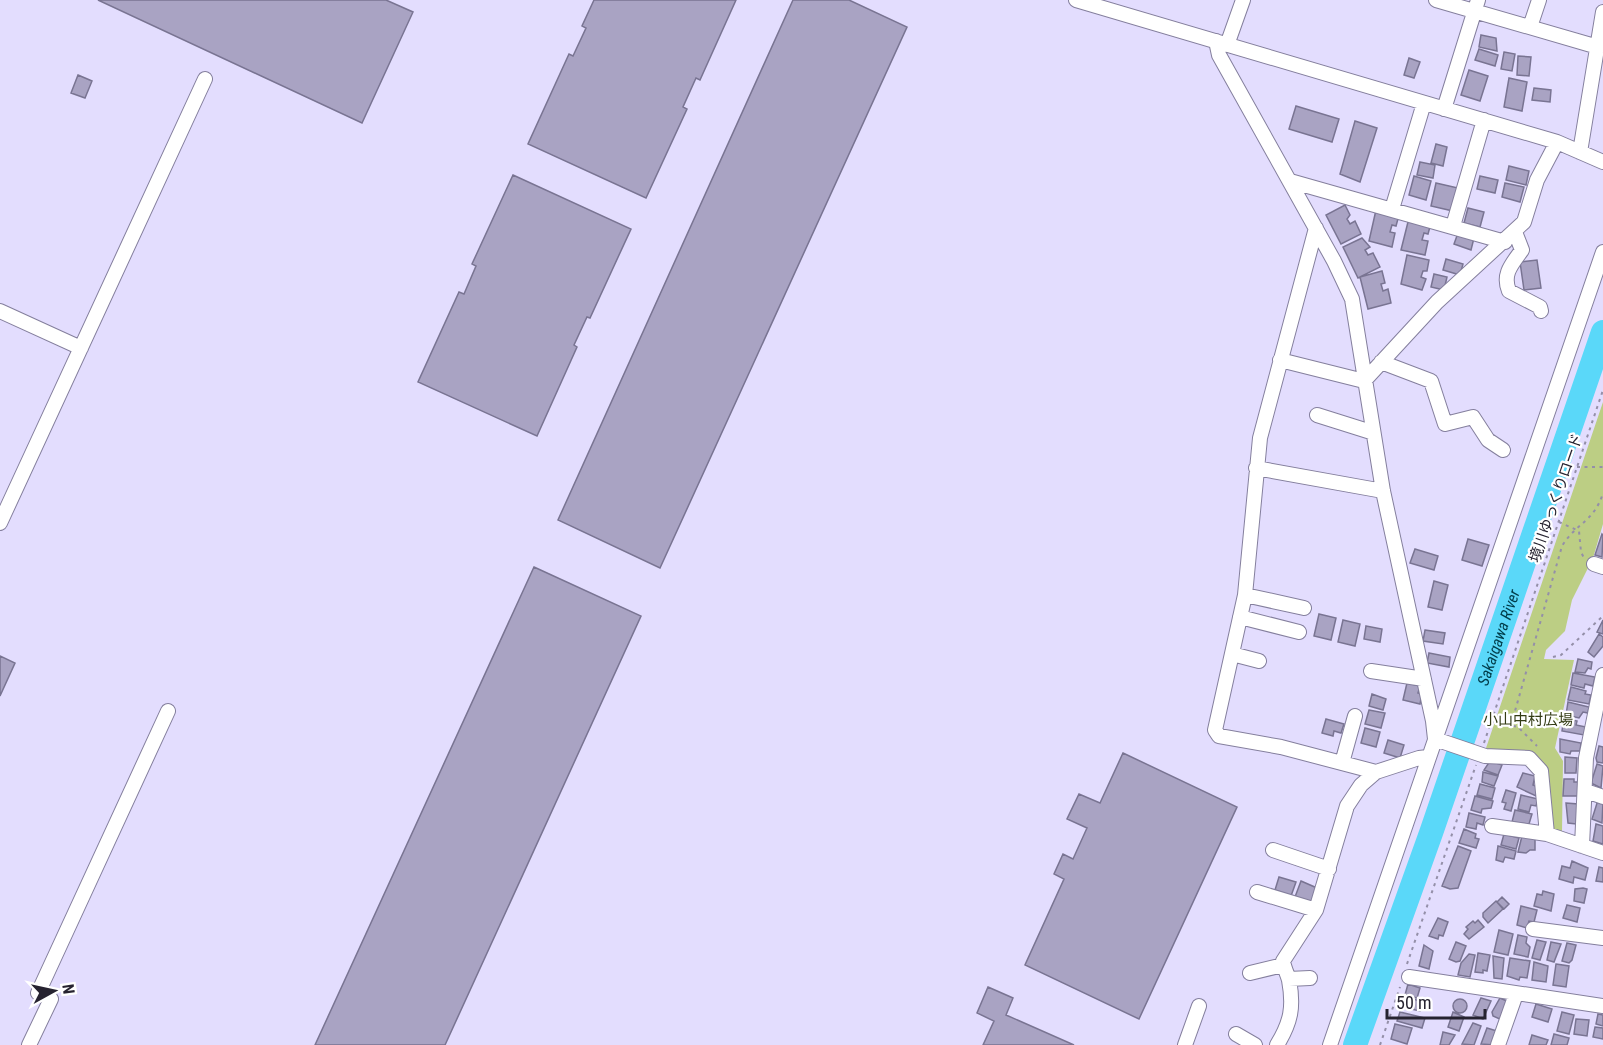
<svg xmlns="http://www.w3.org/2000/svg" width="1603" height="1045" font-family="'Roboto Condensed','Noto Sans JP',sans-serif">
	<style>
		.green { fill: #bcce84 }
		.lines { fill: none; stroke-linecap: round; stroke-linejoin: round }
		.river { stroke: #5ad8f9; stroke-width: 24 }
		.building { fill: #a9a3c3; stroke: #797492; stroke-width: 1.5 }
		.minor-casing { stroke: #847f9d; stroke-width: 16 }
		.path { stroke: #948fa8; stroke-width: 2; stroke-dasharray: 3 4.5; stroke-linecap: butt }
		.minor { stroke: #fff; stroke-width: 14 }
		.labels { text-anchor: middle; stroke-width: 4.5; stroke-linejoin: round; paint-order: stroke }
		.street-label { font-size: 15px; fill: #262330; stroke: #fff }
		.park-label { font-size: 15px; fill: #343c15; stroke: #fff }
		.water-label { font-size: 16px; font-style: italic; fill: #003c49; stroke: #fff }
	</style>
	<rect width="100%" height="100%" fill="#e3ddfe"/>
	<path class="green" d="M1603,402V524L1593,558L1572,600L1565,631L1546,650L1544,659L1574,660L1555,748L1563,761L1562,832L1551,828L1545,766L1537,756L1485,751Z"/>
	<g class="lines">
		<path class="river" id="s1" d="M1355,1045L1431,833L1603,332"/>
	</g>
	<path class="building" d="M98,0H386L413,12L362,123Z
		M594,0H736L700,80L696,78L683,107L687,109L646,198L528,144L569,54L573,56L586,28L582,26Z
		M793,0H849L907,27L660,568L558,520Z
		M1481,35L1496,38L1497,51L1479,47Z
		M1479,49L1498,55L1495,66L1475,60Z
		M1504,52L1515,54L1512,71L1501,69Z
		M1518,56L1531,57L1529,76L1517,75Z
		M1409,58L1420,62L1414,78L1404,75Z
		M1469,70L1488,76L1480,101L1461,95Z
		M78,75L92,81L85,98L71,93Z
		M1509,78L1527,82L1522,111L1504,107Z
		M1534,88L1551,90L1550,102L1532,100Z
		M1296,106L1339,119L1332,142L1289,129Z
		M1355,121L1377,128L1360,182L1340,174Z
		M1436,144L1447,147L1443,166L1431,163Z
		M1420,162L1435,165L1433,178L1417,175Z
		M1509,166L1529,171L1526,185L1506,180Z
		M513,175L631,229L590,318L587,317L574,345L577,347L537,436L418,382L459,292L464,294L476,266L472,264Z
		M1414,176L1431,181L1426,200L1409,195Z
		M1480,176L1498,180L1495,193L1477,189Z
		M1436,183L1458,188L1453,211L1431,206Z
		M1505,183L1524,187L1520,202L1502,197Z
		M1345,205L1350,215L1347,219L1350,224L1355,221L1361,234L1341,244L1326,215Z
		M1468,208L1484,212L1480,227L1464,223Z
		M1376,210L1399,215L1396,226L1392,225L1390,232L1395,233L1392,247L1369,241Z
		M1409,218L1431,223L1428,234L1424,233L1422,240L1428,241L1425,255L1401,250Z
		M1458,233L1474,238L1471,250L1454,244Z
		M1362,238L1370,247L1365,250L1368,255L1373,253L1380,267L1358,278L1343,247Z
		M1407,255L1429,260L1427,271H1423L1421,277L1426,279L1422,290L1401,284Z
		M1446,259L1463,264L1460,275L1443,270Z
		M1537,260L1541,288L1524,290L1520,262Z
		M1382,271L1385,283L1381,284L1383,291L1388,289L1391,303L1368,309L1360,277Z
		M1434,274L1447,277L1444,290L1431,287Z
		M1602,534L1603,535L1602,557L1595,555Z
		M1468,539L1489,545L1482,566L1462,560Z
		M1415,549L1438,556L1434,570L1410,563Z
		M534,567L641,616L445,1045H315Z
		M1434,581L1448,585L1442,610L1428,607Z
		M1319,614L1336,618L1331,640L1314,636Z
		M1343,620L1360,624L1355,646L1338,642Z
		M1603,620V634L1597,632Z
		M1366,626L1382,629L1380,642L1364,639Z
		M1425,630L1445,633L1443,644L1423,641Z
		M1599,634L1603,637V646L1594,657L1588,652Z
		M1429,653L1450,657L1449,667L1427,663Z
		M0,656L15,663L0,696Z
		M1578,659L1592,662L1591,669L1588,668L1585,673L1575,672Z
		M1573,673L1595,677L1593,686L1585,684L1584,688L1571,685Z
		M1407,683L1420,686L1418,693L1422,694L1420,704L1403,700Z
		M1571,687L1586,691L1585,694L1591,695L1589,704L1568,700Z
		M1372,694L1386,699L1383,710L1369,706Z
		M1568,702L1589,707L1588,713L1583,712L1579,718L1566,715Z
		M1369,710L1385,713L1381,728L1365,724Z
		M1564,718L1577,721L1576,725L1586,727L1584,735L1562,731Z
		M1326,719L1344,724L1341,733L1334,731L1333,736L1322,733Z
		M1365,728L1380,732L1376,747L1361,743Z
		M1560,739L1581,743L1580,751H1571L1570,754L1560,752Z
		M1388,740L1404,745L1400,758L1384,753Z
		M1599,746L1603,747V763L1597,762L1596,758Z
		M1123,753L1237,807L1139,1019L1025,965L1064,879L1054,874L1063,854L1073,859L1087,828L1067,819L1079,794L1100,803Z
		M1565,757L1577,758L1576,773H1565Z
		M1490,761L1502,765L1498,775L1484,770Z
		M1597,764L1603,766L1601,788L1591,783Z
		M1483,772L1498,776L1494,786L1482,782Z
		M1523,773L1535,776L1533,785L1538,787L1536,796L1517,787Z
		M1564,779H1574V782H1578V796H1563Z
		M1480,784L1495,788L1492,799L1477,795Z
		M1506,790L1516,793L1511,811L1504,809L1506,803L1502,802Z
		M1521,795L1538,799L1536,806L1531,805L1529,812L1518,809Z
		M1475,796L1493,801L1491,808L1482,809L1481,813L1471,810Z
		M1598,800L1603,802L1602,823L1592,819Z
		M1566,803L1578,804L1576,824L1568,823Z
		M1515,810L1532,814L1529,824L1512,822Z
		M1469,813L1485,817L1483,825L1477,823L1476,829L1466,827Z
		M1596,824L1603,826V844L1593,841Z
		M1464,829L1476,834L1475,838L1479,839L1476,848L1459,843Z
		M1504,834L1519,838L1516,849L1501,845Z
		M1522,836L1535,839V850H1530L1526,853L1518,852Z
		M1458,846L1471,851L1458,888L1450,889L1442,886Z
		M1498,846L1516,851L1514,859L1505,857L1503,862L1496,860Z
		M1572,861L1588,868L1585,880L1574,877L1573,883L1559,879L1562,866L1570,868Z
		M1599,867L1603,868V882L1596,881Z
		M1279,877L1296,882L1291,896L1275,890Z
		M1301,881L1317,888L1311,903L1295,897Z
		M1583,888L1587,889L1584,903L1574,901L1575,889Z
		M1543,891L1554,894L1551,911L1534,906L1537,894L1542,895Z
		M1502,897L1509,904L1504,909L1497,902Z
		M1496,901L1503,909L1488,923L1483,917V913Z
		M1567,905L1580,908L1577,922L1563,918Z
		M1521,906L1537,910L1534,922L1529,921L1527,928L1517,925Z
		M1438,918L1448,922L1443,936L1439,935L1438,939L1429,936Z
		M1478,920L1484,927L1469,939L1464,934L1468,929L1466,927L1473,921L1475,923Z
		M1499,930L1513,934L1508,955L1494,952Z
		M1518,935L1527,937L1526,943L1530,947L1528,957L1514,954Z
		M1537,940L1546,942L1540,960L1532,958Z
		M1456,942L1466,946L1460,961L1456,962L1449,959Z
		M1551,942L1561,944L1554,962L1547,960Z
		M1567,943L1576,945L1572,960L1569,963L1562,961Z
		M1424,945L1433,951L1429,969L1419,966Z
		M1478,953L1490,955L1487,971L1483,970V973L1475,972Z
		M1469,954L1475,955L1470,977L1458,975L1461,963Z
		M1493,956L1504,958L1502,979L1494,978Z
		M1510,958L1530,961L1527,978L1520,977L1519,980L1507,976Z
		M1534,962L1548,966L1546,982L1532,980Z
		M1556,964L1569,966L1566,987L1553,985Z
		M1408,984L1420,988L1417,998L1405,995Z
		M988,987L1013,998L1006,1015L1074,1045H983L994,1021L977,1013Z
		M1404,996L1423,1002L1420,1011L1401,1007Z
		M1481,998L1491,1001L1483,1019L1473,1015Z
		M1500,998L1509,1002L1502,1020L1493,1016L1492,1012Z
		M1453 1006a7 7 0 1 1 14 0a7 7 0 1 1-14 0Z
		M1536,1004L1552,1009L1548,1022L1532,1017Z
		M1400,1012L1425,1018L1422,1028L1397,1021Z
		M1453,1012L1464,1017L1459,1031L1448,1027Z
		M1562,1012L1574,1015L1569,1034L1557,1031Z
		M1598,1014L1603,1015V1026L1596,1024Z
		M1576,1019L1589,1020L1587,1036L1574,1034Z
		M1473,1023L1481,1026L1474,1045L1462,1044Z
		M1395,1024L1412,1028L1407,1044L1391,1039Z
		M1595,1027L1603,1028V1039L1593,1037Z
		M1487,1028L1497,1031L1495,1045L1481,1044Z
		M1443,1032L1455,1035L1449,1045H1440Z
		M1554,1034L1569,1038L1567,1045H1551Z
		M1532,1035L1548,1040L1546,1045H1529Z"/>
	<g class="lines">
		<defs>
			<path id="minor" d="M1076,0L1557,142L1603,162
				M1436,0L1598,47
				M1530,27L1539,0
				M1216,41L1219,55L1334,261L1352,299L1383,491L1433,721L1435,739L1485,756L1529,758L1541,771L1547,834L1603,853
				M1227,45L1243,0
				M1444,109L1478,0
				M1580,152L1603,12
				M1290,181L1505,242
				M1392,209L1424,103
				M1453,226L1484,120
				M1316,228L1260,438L1245,595L1215,730L1219,736L1281,747L1376,772
				M1515,232L1522,250C1512,264 1502,274 1509,291L1540,307L1541,311
				M0,311L81,348
				M1280,360L1364,381L1437,302L1524,222L1537,180L1557,142
				M1381,362L1431,381L1445,424L1473,417L1488,440L1503,450
				M1317,415L1371,432
				M1256,468L1383,491
				M0,523L205,79
				M1594,564L1603,567
				M1245,595L1304,608
				M1240,617L1299,632
				M1232,654L1259,661
				M1371,671L1424,679
				M1342,763L1355,716
				M1586,791L1603,797
				M1492,826L1547,834
				M1582,846L1586,758L1603,675
				M1273,850L1329,869
				M1257,892L1316,910
				M1533,929L1603,938
				M1250,973L1283,965
				M1409,977L1603,1006
				M1289,979L1310,978
				M38,993L168,711
				M1236,1034L1255,1045
				M29,1045L51,999
				M1185,1045L1199,1006
				M1277,1045C1291,1022 1294,1007 1289,980C1287,973 1284,968 1283,961L1316,910L1347,806L1361,785L1376,772L1419,758L1428,757
				M1330,1045L1603,252
				M1498,1045L1516,994"/>
		</defs>
		<use href="#minor" class="minor-casing"/>
		<path class="path" d="M1577,467H1603
			M1559,522L1579,531L1581,552L1584,558
			M1553,657L1561,655L1603,616
			M1491,721L1518,727L1537,746
			M1511,725L1562,546C1576,523 1594,522 1603,493
			M1484,743L1603,390
			M1407,964L1476,765
			M1380,1045L1400,987"/>
		<use href="#minor" class="minor"/>
	</g>
	<g class="labels">
		<g class="street-label">
			<text transform="translate(1556 498) rotate(-71)" y="5">境川ゆっくりロード</text>
		</g>
		<g class="park-label">
			<text x="1528" y="725">小山中村広場</text>
		</g>
		<g class="water-label">
			<text dy="6" stroke="none"><textPath href="#s1" startOffset="432">Sakaigawa River</textPath></text>
		</g>
	</g>
	<g transform="translate(54 991) rotate(82)" stroke="#ffffff" stroke-width="4.5" paint-order="stroke">
	<path d="M0-4.5L10 22L0 15L-10 22Z" fill="#262330"/>
	<text y="-9" font-size="16" font-weight="bold" text-anchor="middle" fill="#262330">N</text>
	</g>
	<path d="M1387 1009v9h98v-9" fill="none" stroke="#262330" stroke-width="3"/>
	<text x="1396" y="1009" font-size="18" fill="#262330" stroke="#ffffff" stroke-width="4.5" paint-order="stroke">50 m</text>
</svg>
